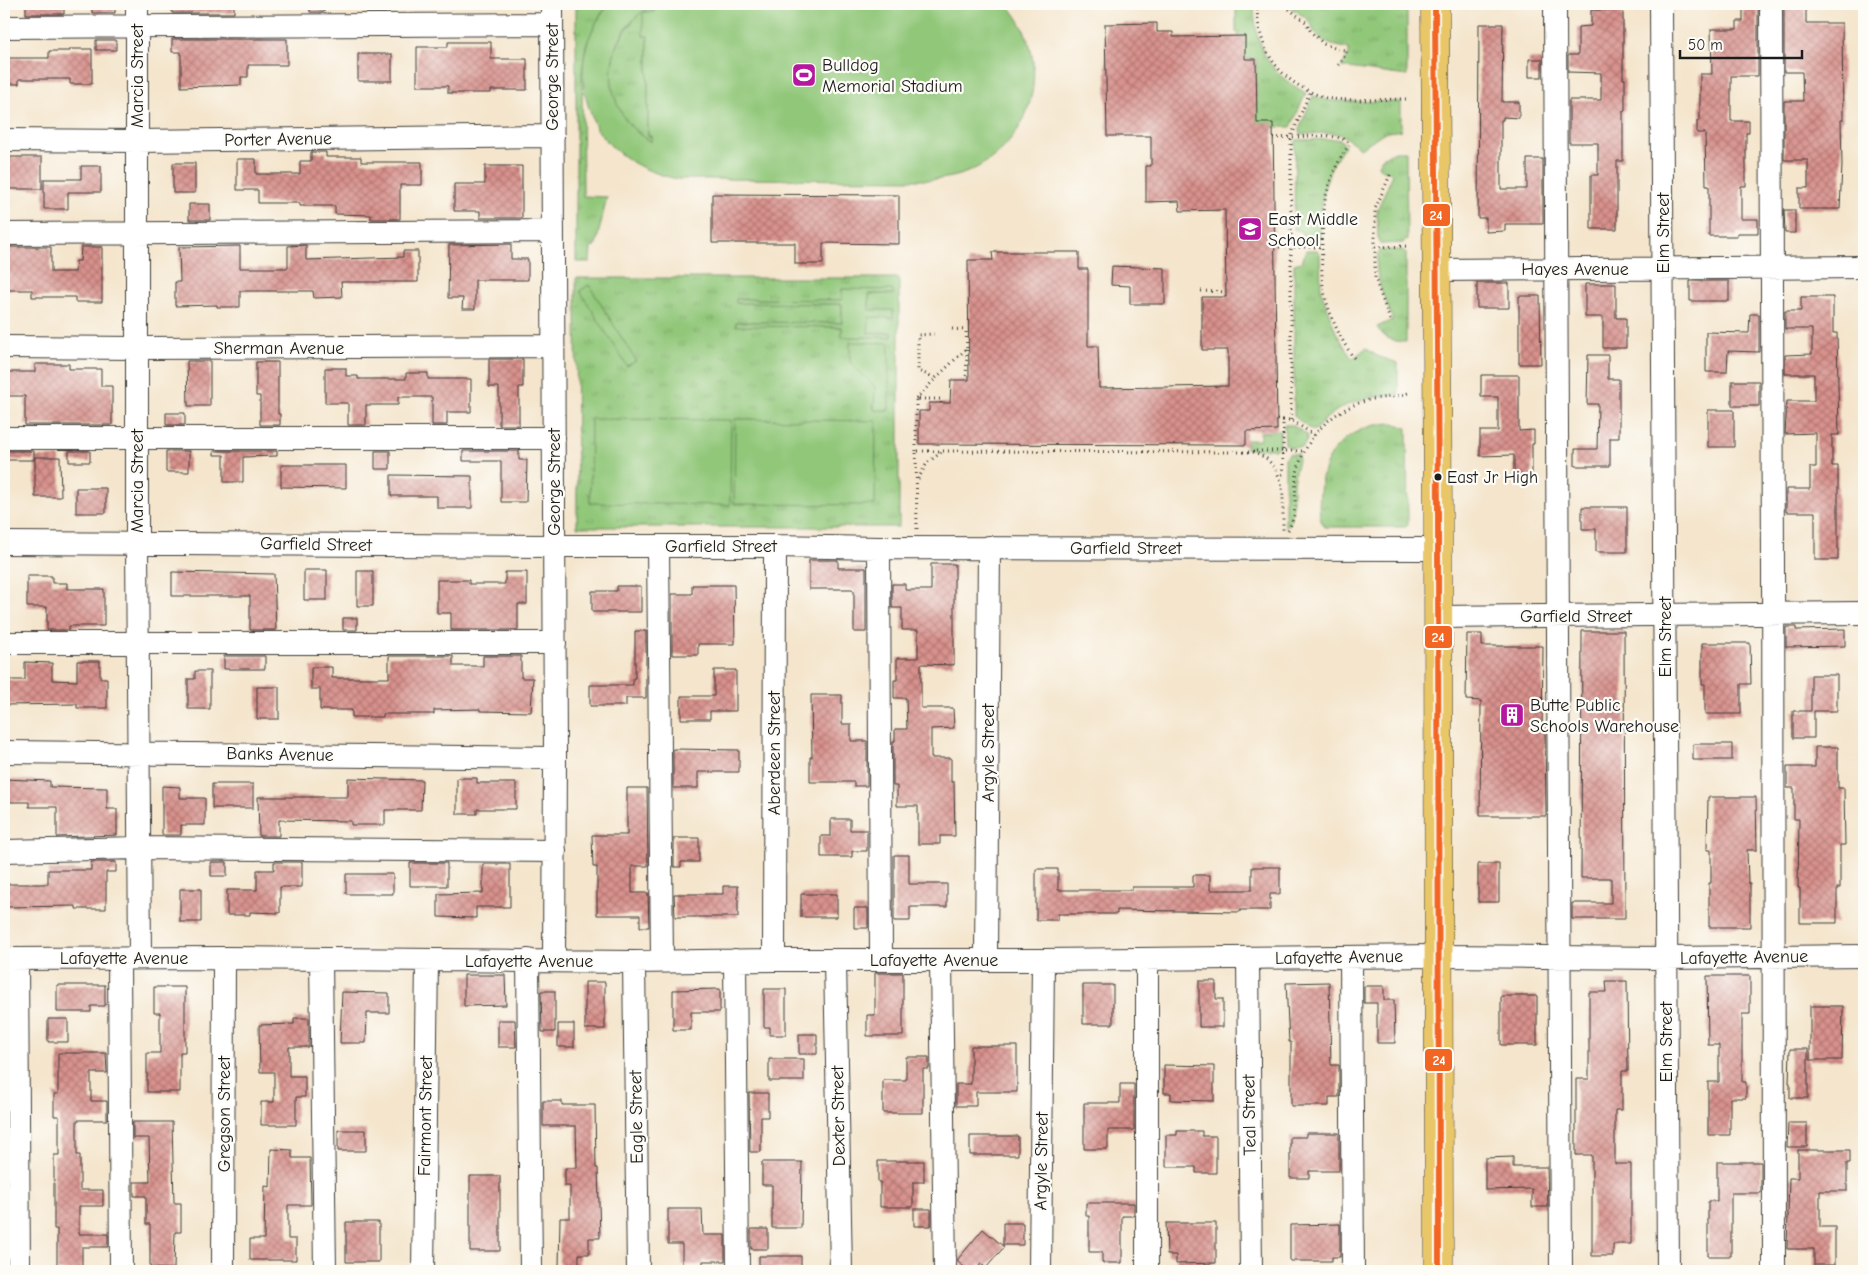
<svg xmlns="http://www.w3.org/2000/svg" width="1868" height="1275" font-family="'Comic Neue',sans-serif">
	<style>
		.grass { fill: url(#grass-tufts); stroke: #56724a; fill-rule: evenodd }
		.park { fill: #91c779; stroke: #56724a; fill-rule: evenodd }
		.building { fill: url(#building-cross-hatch) }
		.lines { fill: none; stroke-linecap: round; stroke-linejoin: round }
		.minor-casing { stroke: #3c3a36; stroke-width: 24 }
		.major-casing { stroke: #3c3a36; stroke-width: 29 }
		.path { stroke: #3c3a36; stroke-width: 3; stroke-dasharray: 1 4; stroke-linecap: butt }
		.minor { stroke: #fff; stroke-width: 22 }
		.major { stroke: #e9c769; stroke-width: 28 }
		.bus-1-casing { stroke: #fdfcf7; stroke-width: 10 }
		.bus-1 { stroke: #f26522; stroke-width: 6 }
		.bus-dot { fill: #1c1c1c; stroke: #fdfcf7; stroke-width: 2 }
		.labels { text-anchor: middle; stroke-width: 4.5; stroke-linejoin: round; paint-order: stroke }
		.bus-label { font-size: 17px; fill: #1c1c1c; stroke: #fdfcf7; text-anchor: start }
		.poi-label { font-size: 18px; fill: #1c1c1c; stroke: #fdfcf7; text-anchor: start }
		.street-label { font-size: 18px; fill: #1c1c1c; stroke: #fdfcf7 }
		.line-badge { stroke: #fdfcf7; stroke-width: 2 }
		.badge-label { font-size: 14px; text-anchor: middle; font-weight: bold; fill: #fff }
	</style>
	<defs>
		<pattern id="grass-tufts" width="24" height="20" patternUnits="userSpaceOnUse" patternTransform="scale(1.25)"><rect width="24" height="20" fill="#91c779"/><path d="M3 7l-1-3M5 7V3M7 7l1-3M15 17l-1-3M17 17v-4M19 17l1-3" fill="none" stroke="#7caa68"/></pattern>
		<pattern id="building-cross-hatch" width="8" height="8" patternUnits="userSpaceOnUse" patternTransform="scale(1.25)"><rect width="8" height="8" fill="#d9928d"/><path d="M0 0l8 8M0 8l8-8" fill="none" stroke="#af7672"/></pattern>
	</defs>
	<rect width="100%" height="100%" fill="#fdfcf7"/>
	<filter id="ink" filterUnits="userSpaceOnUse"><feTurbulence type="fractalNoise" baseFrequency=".02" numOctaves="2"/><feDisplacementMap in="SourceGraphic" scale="10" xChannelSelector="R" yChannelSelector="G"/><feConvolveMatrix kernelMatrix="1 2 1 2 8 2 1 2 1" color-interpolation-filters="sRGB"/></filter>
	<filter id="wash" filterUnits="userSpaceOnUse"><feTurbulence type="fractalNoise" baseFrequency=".0096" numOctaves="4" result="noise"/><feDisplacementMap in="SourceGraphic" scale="20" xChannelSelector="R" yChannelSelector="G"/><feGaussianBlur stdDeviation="1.12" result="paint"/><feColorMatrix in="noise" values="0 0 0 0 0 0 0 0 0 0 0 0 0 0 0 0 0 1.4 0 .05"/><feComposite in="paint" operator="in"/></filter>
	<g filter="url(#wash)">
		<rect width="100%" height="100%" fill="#f4e5cc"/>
		<path class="grass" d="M576,4H610L600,15L586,45L582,72L583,196L607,197L596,245L591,248L590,262H576Z
			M1236,4H1254C1255,47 1267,72 1306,93L1291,127H1273L1272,123H1257L1256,59H1245L1238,34L1236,32Z
			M1288,4H1407V76L1341,67L1349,54V49L1332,45L1323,41L1313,30L1312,25L1305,17L1288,6Z
			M655,5V12H644L643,36H648V136H652V142C607,118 598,62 631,24C634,20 637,15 641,12C645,9 650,7 655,5Z
			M1313,96L1331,101L1401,102V130L1383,133L1361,148L1342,135L1333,133L1300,134L1299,130Z
			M1335,139L1341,140L1345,146C1323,171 1320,208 1320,240L1318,243H1306L1301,231L1294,229L1295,143L1297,140Z
			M1395,151H1406L1407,240L1403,243L1381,244L1378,240L1377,210L1393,174L1379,168L1378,165L1382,158Z
			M1306,250H1317L1320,253L1321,291L1336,332L1352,359L1366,348L1377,356L1398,363V395C1363,397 1339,402 1315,430H1311L1294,416V264L1301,262Z
			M1381,250H1403L1406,253V342C1394,342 1384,339 1377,327L1393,320C1387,304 1368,265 1381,250Z
			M576,278H899V527H577ZM842,289L892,294H869V310H892L893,317H869L868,333H892V337H842V327L736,325V322L842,323V304L737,303L736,299L842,300ZM875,387L889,410H874Z
			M1394,423L1407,428L1408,525L1405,527H1324C1318,517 1319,504 1320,493C1322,450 1351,424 1394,423Z
			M1284,425H1293L1307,435V440L1303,447L1291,448L1285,444Z
			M1280,431V445L1276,449H1246V440H1260V432Z
			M1289,453L1298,454C1299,461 1295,470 1294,477C1291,493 1296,510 1289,525L1285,527V458Z"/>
		<path class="park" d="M610,4H1007C1056,60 1035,146 965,173C953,178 940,179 928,180L677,179C645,172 616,157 597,129C594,124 592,117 590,111C576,74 583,33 610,4ZM655,6L654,12H643V36H648V136H651V142C609,119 599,63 628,26C636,17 643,9 655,6Z
			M589,285L636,361L627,366L580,291Z
			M842,289L893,290V294H869V310H893V318L869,317L868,333H892V337H842V327L736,326V322L842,323V304L736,303V299L842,300Z
			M850,342L889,343V410H874L875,387L850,362Z
			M591,419L731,420L730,505L590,503Z
			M735,419L876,421L875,505L734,504Z"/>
		<g id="blocks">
			<path class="building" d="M26,4H64V14H26Z
				M172,4H234V13H172Z
				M310,4H324V12H310Z
				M366,4H386V12H366Z
				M1743,4H1758V76H1731V121H1749V133H1746V186H1741V219H1758V233H1737V236H1709V186H1706L1705,133H1697V121H1700V74H1712L1711,29H1737V21H1743Z
				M1784,4H1806V23H1842L1843,120H1841L1842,165L1840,209H1799V188H1808V160H1784V101H1803L1802,72H1784Z
				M92,5H115V13H92Z
				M1591,10H1623V79H1625V111H1623V161H1617V229H1591V175H1598V143H1569V100H1601V73L1568,72V55H1578V27L1591,26Z
				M1157,23V32H1173V37L1245,36V59H1256L1257,123H1273L1277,430L1246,431V445L919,444V411H929V403H950L951,380H969L968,260H993L992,252H1079V269H1088V346H1098L1099,388L1228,386V350H1202V297H1226L1225,210L1180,211L1179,201L1146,202V166H1151V136H1107L1105,24Z
				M1479,24H1503L1502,102H1519V118L1503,117V120H1501V189H1527V159H1543V224H1505V231L1486,232V218H1478Z
				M172,39H287V65H248V77H241V85L181,87V52H172Z
				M96,40H116V50H96Z
				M448,42H491V59H527V90H491V93H448V86H417V47H448Z
				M70,49H92V84H70V79H19V84H4V58H49V51H70Z
				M358,54H392V81H358Z
				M1529,59H1542V77H1529Z
				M311,152H326V157H361V162H422V185H400V219H371V215L335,214V206H300V203H258V190H237V159H256V174H300V161H311Z
				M5,157H42V189H5Z
				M173,163H195V193H173Z
				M81,166H101V192H68V209H44V179H81Z
				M485,166H522V218H480V211H454V184H485Z
				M712,194L899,195V244L823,243V264H795V243H712Z
				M189,204H210V220H189Z
				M1784,210H1795V233H1785Z
				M511,244V259H528V280H475V309H462L463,298H448L449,245Z
				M306,245V260L403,257V251H418V282H341L342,297L314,298L313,291H240V307H217V305L175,306V282H180L179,247L240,246V268H288V246Z
				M4,247H51V272H75L76,261H80L81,247H102V302H75V297H32V290H4Z
				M1112,266L1165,268V304H1130V286L1111,285Z
				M1690,281H1729V301H1690Z
				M1477,283H1509V308H1477Z
				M1585,284H1616V318H1626V348H1603V317H1585Z
				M1519,296H1540L1541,364H1519Z
				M1801,297H1833V333H1837L1839,435H1832V466H1838V560H1815V512H1786V489H1810V467H1816V433L1785,434L1787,401H1814V374H1785V355L1812,354V329H1785V311H1801Z
				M1750,314H1759V352L1728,351L1727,372H1706V332L1749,333Z
				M1588,355H1608V379H1619V438H1610V466H1575V449H1597L1598,404H1587Z
				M489,359H523V387H519V425H499V387H489Z
				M187,361H210V406H188Z
				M256,362H278V414H280V425H260V396H256Z
				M35,364H69V369H101V386H112V425H25V396H4V372H35Z
				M325,368H346V376H358V379H406V373H428V379H471V412H447V425H432V397H398V405H366V425H348V403H325Z
				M1481,375H1519V431L1534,430V444H1532V478H1514V455L1480,456V431H1498V397H1481Z
				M1732,381H1759V406H1732Z
				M1708,410H1734V447H1708Z
				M166,413H185V425H166Z
				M4,451H34V460H4Z
				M69,451H90V462H69Z
				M166,451H189V472H166Z
				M214,451H277V456L243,457V482H224V455H214Z
				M375,451H390V469H375Z
				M463,451H519V460H527L526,502H501V461H463Z
				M35,457H60L61,497H35Z
				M281,465H346V488L281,487Z
				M391,475L472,476V508H437V496H391Z
				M76,488H106V513H76Z
				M1582,507H1627V552H1596V529H1582Z
				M809,560H838V568H866V632H854V591L852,589H809Z
				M931,564H955V579H954V665L921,664V708H953L954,728L931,729V758H951V782H954L955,836H940V844H918V806H897V786H893V741H895V729H907L906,698H894V680H897V658H918V630H902V608H892V584H905V590H931Z
				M304,570H327V600H304Z
				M357,571H373V606H357Z
				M172,572L274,574L276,630H250V596H172Z
				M505,572H527V604H518V630H451V613H437V580H469V584H505Z
				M27,576H52V583H67V589H104V626H69V630H47V607H27Z
				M692,585H734L735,644H698V655H672V594H692Z
				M617,586H641V612H592V591H617Z
				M343,618H357V630H343Z
				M1786,627H1796V630L1845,629V646L1786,647Z
				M635,631H646V698H626V706H590V685H633V678H635Z
				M1582,631H1624L1625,919H1572V903H1611V878H1581Z
				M1467,634H1482V646H1543L1542,730H1545L1546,816H1480L1481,701L1466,700Z
				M1702,643H1750L1751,684H1741V714H1705V684H1702Z
				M224,656H265V669H224Z
				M389,656H453V666H483V656H521V678H533L531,712L480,711V709L434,710V714H383V717H352V710H320V689H311V667H332V678H389Z
				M77,661H100V678H107V708H77V704L4,705V680H25V662L52,663V680L77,681Z
				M714,670H736V711H710V719H681V696H714Z
				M195,671H210V709H188V679H195Z
				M1811,675H1837V711H1814V738H1793V711H1811Z
				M257,687H279V719H257Z
				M811,695H842V724H851V741H867V786H854V782H810V757H812Z
				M1693,744H1732V760H1693Z
				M1815,747H1838V788H1844L1845,845H1840V888H1837V923H1800V888H1798L1799,819H1794V788H1787V767H1815Z
				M673,749L739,750V772H698V788H673Z
				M348,778L422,780L421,810H385V825H351V821L279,820V836H259L258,797H348Z
				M457,778H477V783H516V809H477V814H457Z
				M4,779L50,781V787L107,788V809H117V835L57,837V807H29V802H4Z
				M212,784H253V808H212Z
				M162,786L180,787V798H205V825H181V835H162Z
				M627,788H647L648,866H632V893H648L649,927H640V915H597V867H593L592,835H627Z
				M1708,797H1756L1757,850H1747L1748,883H1750V927H1709V883H1711V850H1707Z
				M831,819H850V830H867V851H852V857H821V836H831Z
				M674,838H699V862H681V867H674Z
				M894,855H909V884H947V907H910V921H894Z
				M91,862H116V872H106V909H76V906L6,907V884H48V870H91Z
				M211,862H227V876H211Z
				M274,862H302V887H280V913L250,912V915H227V890H257V870H274Z
				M410,863H447V886H410Z
				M483,864H510V907H476V918L438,917V894L483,893Z
				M1478,864H1499V902H1478Z
				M1252,867H1280V894H1270V910H1240V912L1117,910V914H1058V920H1036V869H1058V890H1132V887H1193V875H1210V890H1252Z
				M346,874H393V894H346Z
				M723,886H738V917H675L674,894H723Z
				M180,889H201V922H180Z
				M801,894H837V917H801Z
				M854,908H868V928H854Z
				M875,973H903V1036H867V1015H875Z
				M464,975H505L506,1005L464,1006Z
				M1707,976H1750V1014H1742V1082H1746V1098H1730V1135H1708V1082H1719V1045H1708Z
				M1199,981H1216V999H1223V1027H1199Z
				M1606,981H1627L1628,1071H1622V1110H1615V1164H1631V1244H1613V1256H1592V1155H1576V1079H1589V992H1607Z
				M585,982H605V1029H585Z
				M1329,982L1331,1065H1339V1097H1329V1106H1291V1042H1289L1286,983Z
				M57,985H105V1006H91V1012H57Z
				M1083,985H1113V1024H1083Z
				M1364,986H1384V1000H1394L1395,1043H1377V1003H1364Z
				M154,987H185V1052H180V1092H147V1053H160V1013H154Z
				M720,989V1012H691V1030H673V990Z
				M764,989H786V1035H770V1027H764Z
				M541,991H555V1032H542Z
				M342,992L389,993V1013H367L366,1043H340Z
				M1501,996H1537V1045H1501Z
				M1810,1006H1843L1842,1060H1810Z
				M294,1018H309V1047H289V1076H305V1097H296V1125H261V1102H274V1072H260L259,1025L294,1024Z
				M48,1019H68V1042H48Z
				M498,1020H515L516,1047H498Z
				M558,1024H574V1047H558Z
				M799,1034H817V1054H799Z
				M971,1046H1017V1092H976V1106H956V1084H971Z
				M1790,1049H1808V1098H1790V1083H1789Z
				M58,1053H106L107,1073H91V1101H107V1120H77V1155H80V1190H103V1206H79V1234H108V1247H82V1271H57V1229H54V1155H59V1116H54V1094H58Z
				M906,1057H929V1069H923V1113H883V1080H906Z
				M769,1059H804V1081H769Z
				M1164,1065L1214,1066V1101L1171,1100V1093H1164Z
				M1120,1084H1134V1130H1108V1149H1084V1103H1120Z
				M749,1093H768V1117H761V1152H750Z
				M543,1101H562V1105H595L596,1168H598L600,1238H589V1254H579V1266H559L560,1218H570V1186H565V1168H577L576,1126H543Z
				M133,1122H172L174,1203H181V1232H175L174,1269L150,1268V1224H146V1196H134V1182H150L149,1138H133Z
				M1788,1123H1807V1147H1787Z
				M338,1130H366V1151H338Z
				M1177,1131H1202V1136H1216V1173H1196V1167H1166V1135H1177Z
				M1306,1133H1339V1171H1309V1178H1290V1137H1306Z
				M970,1136H1018V1155H970Z
				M271,1149L292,1150V1158H310L311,1205H288V1239H296V1260H250V1239H264L265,1186L270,1187Z
				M1798,1150H1850V1163H1847V1191H1820V1227H1835V1265H1814V1249H1787L1789,1178H1798Z
				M1513,1157V1167H1547L1548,1207H1532V1189L1485,1190V1158Z
				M878,1161H924V1182H913V1207H880V1182H878Z
				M762,1162H802L801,1228H772V1185H762Z
				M1717,1162H1761V1193H1731V1256H1708V1201H1717Z
				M470,1176H500V1251H470Z
				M1086,1203H1134V1216H1122V1263H1102V1252H1089V1216H1086Z
				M668,1209H702L703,1235H725V1261H703V1265H682V1244H668Z
				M914,1209H931V1226H914Z
				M346,1222H379V1262H346Z
				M1003,1223H1023V1245H1003Z
				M1166,1223H1216V1263L1176,1264V1255H1167Z
				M1340,1224V1257H1332V1261H1290V1225Z
				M751,1229H768V1249H751Z
				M983,1229L1004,1247L986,1268L981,1264L975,1271H969L958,1262V1259Z
				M759,1256H801V1269H759Z"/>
		</g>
	</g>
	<g filter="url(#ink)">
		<use href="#blocks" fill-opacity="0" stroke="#3c3a36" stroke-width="1"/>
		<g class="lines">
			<defs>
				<path id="minor" d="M137,4V543L140,958
					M552,4L555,758L554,960
					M1555,4L1561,1271
					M1661,4L1668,1271
					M1771,4C1771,426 1776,849 1774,1271
					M4,27L552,24
					M4,140L137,141L553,136
					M4,234L553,231
					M1436,270L1864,267
					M4,347L137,348L553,346
					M4,438H554
					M4,543L554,546H775L879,548L1438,549
					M658,546L662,961
					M879,548L881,960
					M1438,617L1864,613
					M4,643H555
					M4,752L555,758
					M4,851L139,848L555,851
					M1351,957L1353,1271
					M1248,958L1251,1271
					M4,959L224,958L634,962L774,960H1043L1438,956L1666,958L1864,956
					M17,959L19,1271
					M119,959L121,1271
					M321,959L325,1271
					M986,959L989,547
					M528,960L531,1271
					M735,960L738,1271
					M774,960L775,546
					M835,960L841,1271
					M941,960L945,1271
					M634,962L638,1271
					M223,1271L224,958
					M423,1271L427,960
					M1040,1271L1043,960
					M1147,1271V959"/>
				<path id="major" d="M1435,4L1438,516L1439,1271"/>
			</defs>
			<use href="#minor" class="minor-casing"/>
			<use href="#major" class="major-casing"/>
			<path class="path" d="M1257,4C1257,39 1270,69 1301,87C1311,92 1321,98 1333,99C1358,101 1384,99 1409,99
				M1289,9L1306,22L1311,32L1324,44L1337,49L1346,50V54L1338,65
				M1273,138L1291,137L1310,92
				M1274,247H1323
				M1375,247L1410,246
				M1201,291L1226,292
				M1390,320L1375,279V209L1391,173
				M952,329L966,330
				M967,348L966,330H969
				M936,378L967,348L966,380
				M916,399L936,378L918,371V335L934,334
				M1277,420H1283V474L1279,476
				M1283,420H1291L1314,435
				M1291,420V137C1307,137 1338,131 1350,144C1335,163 1327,187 1323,211C1323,234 1320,263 1323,286C1327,310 1339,338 1354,358
				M916,451V399H941V403
				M1256,451H1304
				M918,479L927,463L943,451
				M917,529L916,451L1255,452L1267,459L1275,468L1281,481L1283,495V530
				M1288,530C1299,513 1293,492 1297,473C1305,436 1333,409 1369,400C1385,396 1394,399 1410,392"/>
			<use href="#minor" class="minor"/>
			<use href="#major" class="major"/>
			<defs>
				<path id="bus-1" d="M1435,4L1438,516L1439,1271"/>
			</defs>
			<use href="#bus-1" class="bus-1-casing"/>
			<use href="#bus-1" class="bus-1"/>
		</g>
	</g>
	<defs>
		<symbol id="stadium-square" viewBox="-11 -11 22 22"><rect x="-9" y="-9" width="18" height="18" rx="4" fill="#b5179e" stroke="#fdfcf7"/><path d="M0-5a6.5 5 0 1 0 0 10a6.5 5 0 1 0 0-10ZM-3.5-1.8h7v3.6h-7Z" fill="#fff"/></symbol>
		<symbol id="school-square" viewBox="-11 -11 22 22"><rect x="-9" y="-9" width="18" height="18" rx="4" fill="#b5179e" stroke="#fdfcf7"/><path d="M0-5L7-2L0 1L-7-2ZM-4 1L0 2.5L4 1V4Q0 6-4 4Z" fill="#fff"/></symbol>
		<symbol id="building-square" viewBox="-11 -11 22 22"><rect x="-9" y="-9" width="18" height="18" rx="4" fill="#b5179e" stroke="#fdfcf7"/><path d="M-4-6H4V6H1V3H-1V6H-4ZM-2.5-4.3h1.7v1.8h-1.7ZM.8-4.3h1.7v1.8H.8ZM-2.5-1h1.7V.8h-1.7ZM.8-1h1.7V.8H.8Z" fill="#fff"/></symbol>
	</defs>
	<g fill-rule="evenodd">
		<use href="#stadium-square" x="790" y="61" width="28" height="28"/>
		<use href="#school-square" x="1236" y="215" width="28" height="28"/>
		<use href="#building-square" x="1498" y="701" width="28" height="28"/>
	</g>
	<circle class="bus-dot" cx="1438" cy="477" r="4.5"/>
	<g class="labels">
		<g class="bus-label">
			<text x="1447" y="483">East Jr High</text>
		</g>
		<g class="poi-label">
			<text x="822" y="71">Bulldog<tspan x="822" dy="21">Memorial Stadium</tspan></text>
			<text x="1268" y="225">East Middle<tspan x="1268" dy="21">School</tspan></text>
			<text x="1530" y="711">Butte Public<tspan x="1530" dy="21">Schools Warehouse</tspan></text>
		</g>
		<g class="street-label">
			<text transform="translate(137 76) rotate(-90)" y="6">Marcia Street</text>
			<text transform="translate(552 77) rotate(-90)" y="6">George Street</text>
			<text transform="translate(278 139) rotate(-1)" y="6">Porter Avenue</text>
			<text transform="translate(1663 233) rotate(-90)" y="6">Elm Street</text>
			<text x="1575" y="275">Hayes Avenue</text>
			<text x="279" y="354">Sherman Avenue</text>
			<text transform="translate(137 481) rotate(-90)" y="6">Marcia Street</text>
			<text transform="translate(554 482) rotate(-90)" y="6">George Street</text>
			<text transform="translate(316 544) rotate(1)" y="6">Garfield Street</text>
			<text x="721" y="552">Garfield Street</text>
			<text x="1126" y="554">Garfield Street</text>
			<text x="1576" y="622">Garfield Street</text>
			<text transform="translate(1665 637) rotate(-90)" y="6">Elm Street</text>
			<text transform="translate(774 753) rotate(-90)" y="6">Aberdeen Street</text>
			<text transform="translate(988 753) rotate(-90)" y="6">Argyle Street</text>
			<text transform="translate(280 754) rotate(1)" y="6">Banks Avenue</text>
			<text transform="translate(1339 957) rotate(-1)" y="6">Lafayette Avenue</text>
			<text transform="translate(1744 957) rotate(-1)" y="6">Lafayette Avenue</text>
			<text x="124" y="964">Lafayette Avenue</text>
			<text x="934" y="966">Lafayette Avenue</text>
			<text x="529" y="967">Lafayette Avenue</text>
			<text transform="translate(1666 1042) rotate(-90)" y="6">Elm Street</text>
			<text transform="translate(224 1114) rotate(-90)" y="6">Gregson Street</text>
			<text transform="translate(1249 1115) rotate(-91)" y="6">Teal Street</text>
			<text transform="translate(425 1116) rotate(-89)" y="6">Fairmont Street</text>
			<text transform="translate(838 1116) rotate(-91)" y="6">Dexter Street</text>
			<text transform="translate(636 1117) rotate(-91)" y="6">Eagle Street</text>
			<text transform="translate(1041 1161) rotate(-89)" y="6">Argyle Street</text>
		</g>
	</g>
	<g class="line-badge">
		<rect x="1422" y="203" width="29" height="24" rx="5" fill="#f26522"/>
		<rect x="1424" y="625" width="29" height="24" rx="5" fill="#f26522"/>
		<rect x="1424" y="1048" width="29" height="24" rx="5" fill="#f26522"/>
	</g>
	<g class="badge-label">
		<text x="1436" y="220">24</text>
		<text x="1438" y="642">24</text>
		<text x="1439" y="1065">24</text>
	</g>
	<rect width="1868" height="1275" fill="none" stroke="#fdfcf7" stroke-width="20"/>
	<path d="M1680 50v8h122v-8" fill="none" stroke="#1c1c1c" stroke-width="2.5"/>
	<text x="1688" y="50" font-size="15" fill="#1c1c1c" stroke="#fdfcf7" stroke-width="4" paint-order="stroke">50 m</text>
</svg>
